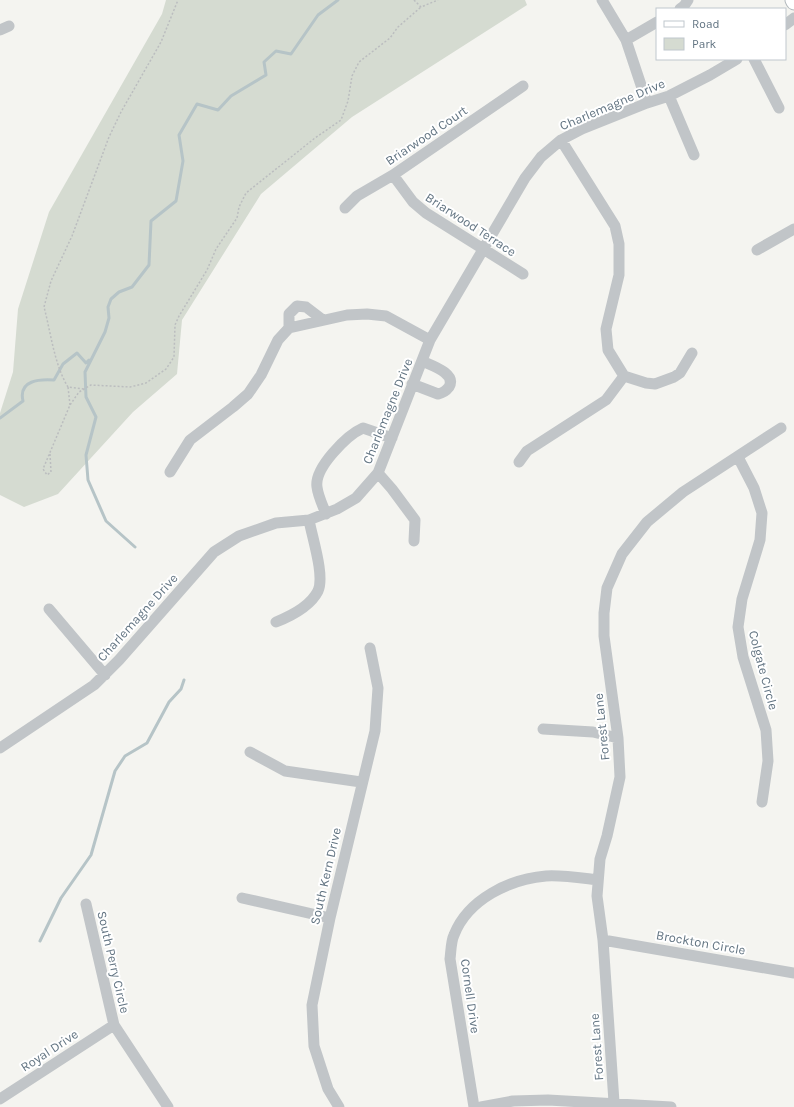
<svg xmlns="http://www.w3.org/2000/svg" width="794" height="1107" font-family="Karla,sans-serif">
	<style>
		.green { fill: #d5dbd1 }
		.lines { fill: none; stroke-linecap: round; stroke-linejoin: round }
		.stream { stroke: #b6c4c7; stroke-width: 3 }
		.secondary-casing { stroke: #b3b9bd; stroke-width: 17 }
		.path { stroke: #bbbdbf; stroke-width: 1.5; stroke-dasharray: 2 2; stroke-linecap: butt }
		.minor { stroke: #c1c5c8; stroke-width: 11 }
		.secondary { stroke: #fff; stroke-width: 15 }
		.labels { text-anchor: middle; stroke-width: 4; stroke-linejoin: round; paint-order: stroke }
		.street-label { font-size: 13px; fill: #627482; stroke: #fff }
	</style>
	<rect width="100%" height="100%" fill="#f4f4f0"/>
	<path class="green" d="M166,0H525L527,5L352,117L261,194L182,320L177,374L133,412L58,494L24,507L0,495V413L13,372L18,309L49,212L162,14Z"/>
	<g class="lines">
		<path class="stream" d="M0,418L23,401C18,380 40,379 54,380L63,364L77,353L86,363L89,360
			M135,547L106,521L88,480L86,455L96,417L86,397L85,372L105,332L109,318L108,307L111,299L119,292L132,287L149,265L151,221L176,201L183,161L179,135L197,104L218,110L231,96L266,75L264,62L276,51L291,54L318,15L338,0
			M40,941L61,898L91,855L115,771L125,756L147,743L169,702L181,689L184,680"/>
		<defs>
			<path id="secondary" d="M793,0L794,2"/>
		</defs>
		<use href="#secondary" class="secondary-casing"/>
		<path class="path" d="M414,0L421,7L438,0
			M68,387C54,364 51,333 44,307L51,281L72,236L109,137L121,112L161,42L178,0
			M70,405L68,387L84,389
			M50,454L51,472L47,475L43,469L70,405L79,392L91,385L130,387L146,383L166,369L174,357L175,325L179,316L207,270L216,249L237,218L239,207L246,193L315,138L341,120L348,101L352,76L359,62L390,38L398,27L421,7"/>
		<path class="minor" d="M602,0L626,40L647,103
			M680,9L684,6L688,0
			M785,25L794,18
			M0,30L9,26
			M626,40L657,22
			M754,59L779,108
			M669,96L694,155
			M561,140L615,226L619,244V275L606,329L608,350L624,376L646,383L655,384L674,377L680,373L692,353
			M393,175L413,202L426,213L523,274
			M345,208L357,196L393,175L523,86
			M757,250L794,229
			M289,328V314L297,306L306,307L323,320
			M412,384L438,394C443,393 446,391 449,387C457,373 430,365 422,361
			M738,457L754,488L762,513L760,540L742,599L738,627L743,657L766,730L768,761L762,802
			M519,462L527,451L606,400L624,376
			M170,472L190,440L233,407L248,394L261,375L278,340L289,328L347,315L367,314L386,316L430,340
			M378,473L392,489L415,520L414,541
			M326,514C323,506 318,496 317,487C314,468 347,435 363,428L392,438
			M49,609L105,675
			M276,622C291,616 310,607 318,591C325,576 312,537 309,520
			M543,729L593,732L618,738
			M0,748L94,685L119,660L214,552L239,536L276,523L309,520L337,509L356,498L378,473L430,340L525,178L541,157L561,140L582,129L647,103L669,96L710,75L737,59
			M250,752L285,771L361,782
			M242,898L330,918
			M86,904L114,1025L168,1107
			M603,940L794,973
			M0,1099L114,1025
			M614,1102L603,940L597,896L600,859L607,836L620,777L618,738L604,636V613L607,588L622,554L647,522L683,492L781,428
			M339,1107L328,1089L314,1046L312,1005L330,918L375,731L378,688L370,648
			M474,1107L450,959C451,951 451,941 454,935C468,899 510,879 546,876C563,875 581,878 598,880
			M481,1107L513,1101L548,1100L671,1107"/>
		<use href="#secondary" class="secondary"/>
	</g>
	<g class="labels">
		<g class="street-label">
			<text transform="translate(612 104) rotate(-23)" y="5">Charlemagne Drive</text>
			<text transform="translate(426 135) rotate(-34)" y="5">Briarwood Court</text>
			<text transform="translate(471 224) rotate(33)" y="5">Briarwood Terrace</text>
			<text transform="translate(387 411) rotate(-68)" y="5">Charlemagne Drive</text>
			<text transform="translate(137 617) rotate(-48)" y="5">Charlemagne Drive</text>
			<text transform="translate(764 670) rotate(75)" y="5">Colgate Circle</text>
			<text transform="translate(601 727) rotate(-96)" y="5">Forest Lane</text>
			<text transform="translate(325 876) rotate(-77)" y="5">South Kern Drive</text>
			<text transform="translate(701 942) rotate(10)" y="5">Brockton Circle</text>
			<text transform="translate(114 962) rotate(77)" y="5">South Perry Circle</text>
			<text transform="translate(471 996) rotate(82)" y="5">Cornell Drive</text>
			<text transform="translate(596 1047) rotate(-94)" y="5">Forest Lane</text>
			<text transform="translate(49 1050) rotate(-33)" y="5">Royal Drive</text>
		</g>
	</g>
	<rect x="656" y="8" width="130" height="52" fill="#ffffff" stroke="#c0c7cd"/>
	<rect x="664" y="21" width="20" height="6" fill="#ffffff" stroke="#c0c7cd"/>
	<text x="692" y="28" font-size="12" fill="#627482">Road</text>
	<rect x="664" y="38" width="20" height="12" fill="#d5dbd1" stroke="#c0c7cd"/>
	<text x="692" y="48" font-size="12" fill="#627482">Park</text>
</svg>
